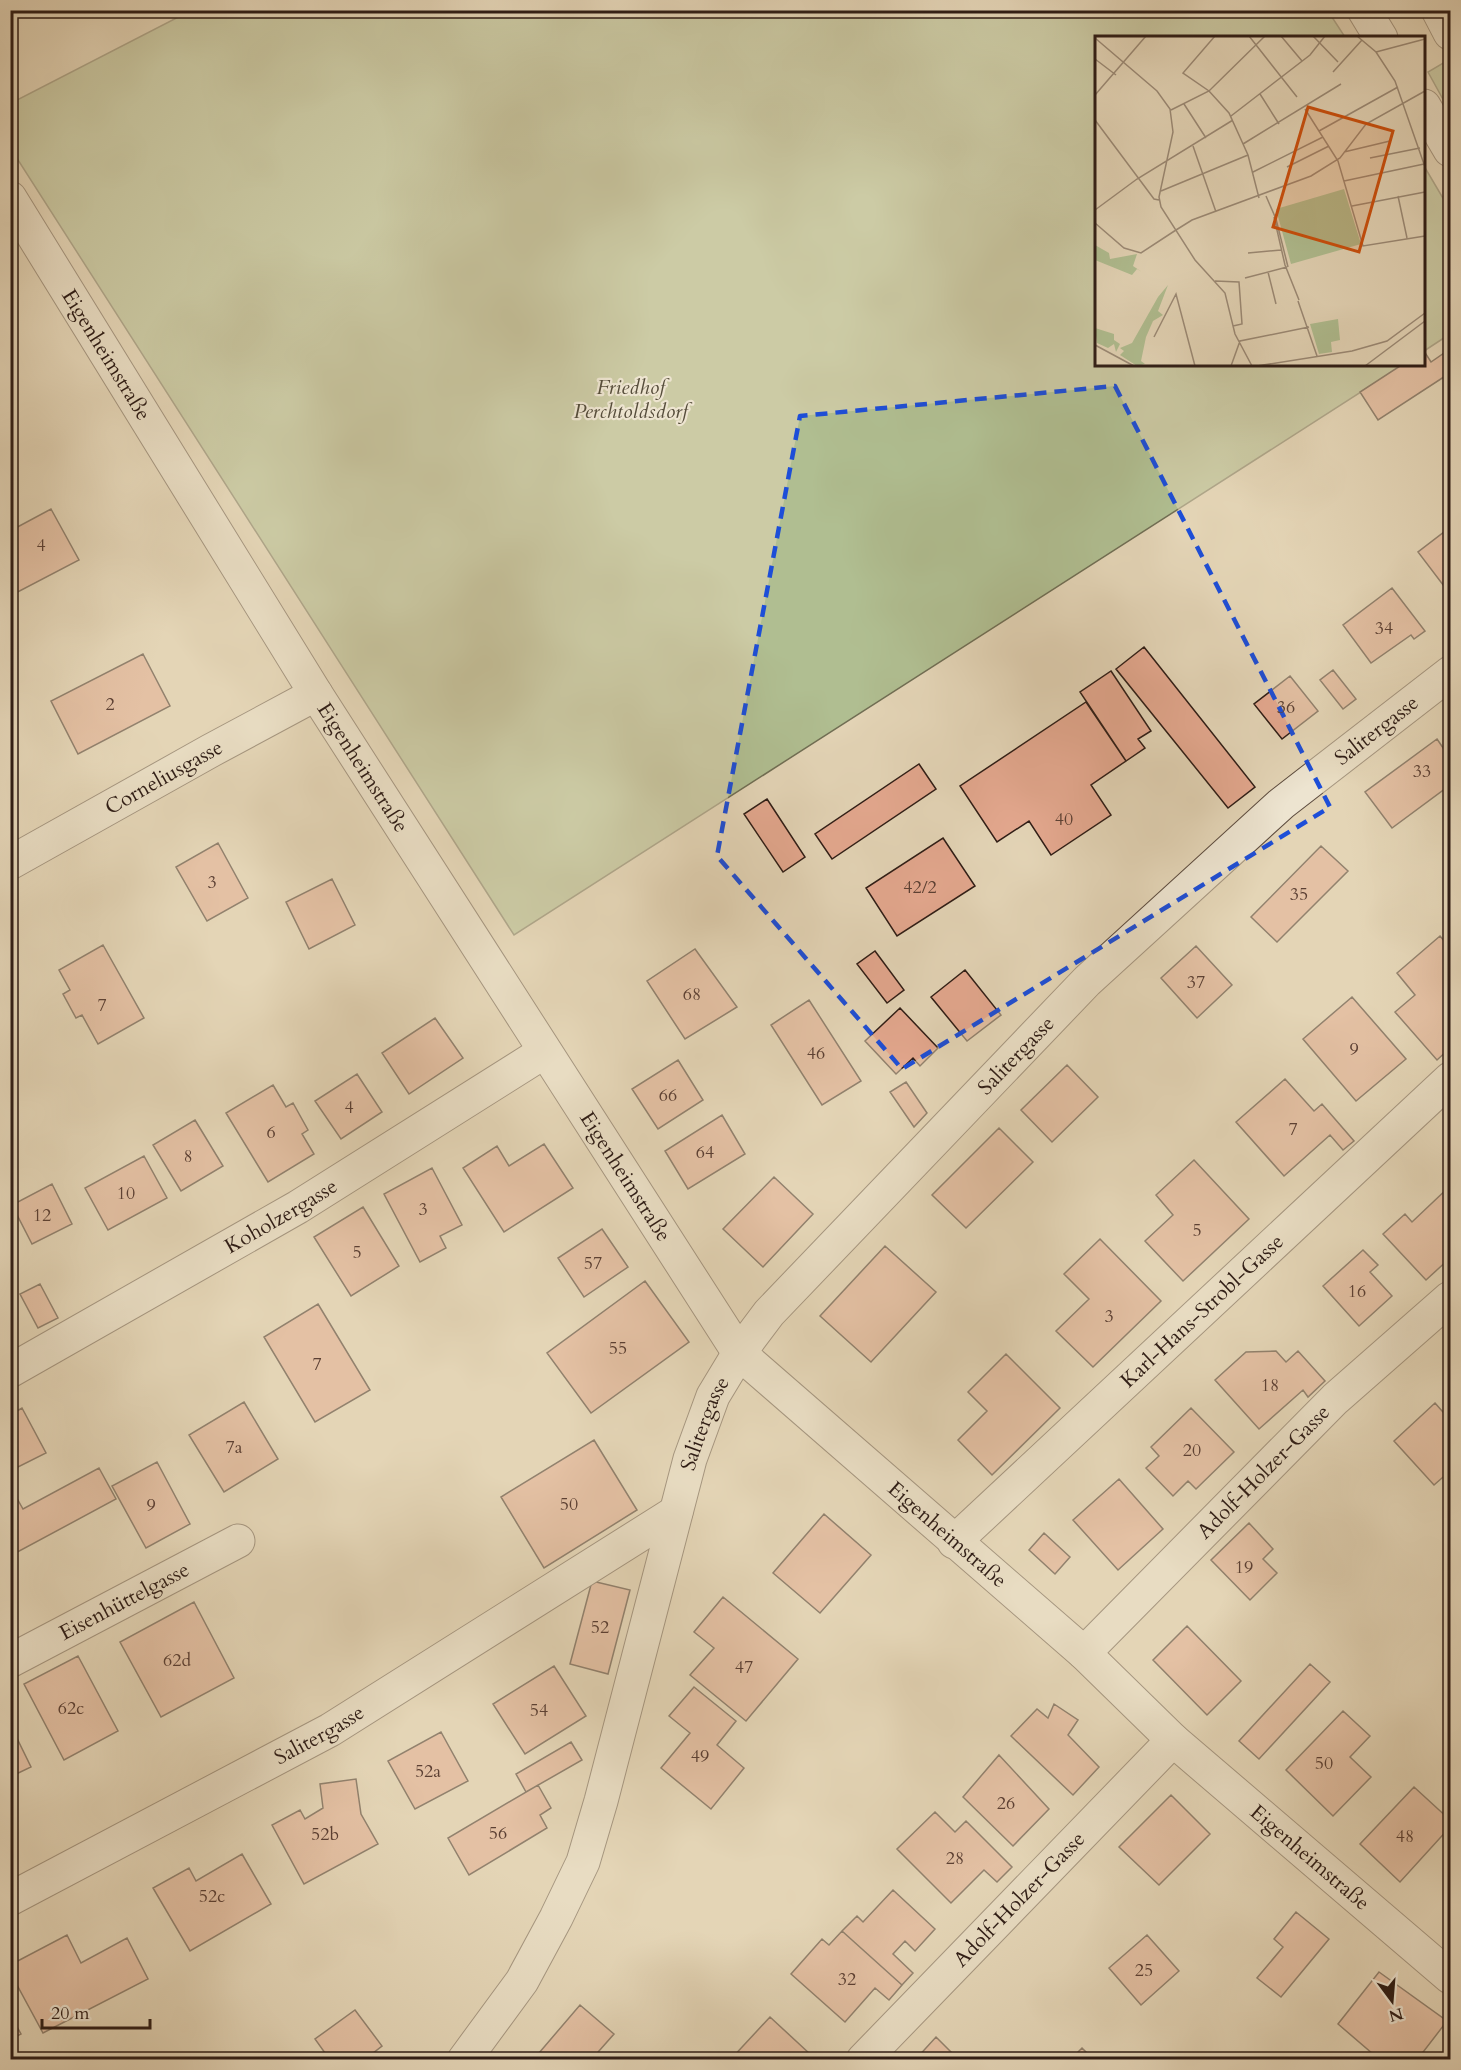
<svg xmlns="http://www.w3.org/2000/svg" width="1461" height="2070" font-family="Cardo,serif">
	<style>
		.green { fill: #b0be91; stroke: #706e54; stroke-width: 1.5 }
		.building { fill: #e4a88f; stroke: #2f1d16; stroke-width: 1.5 }
		.lines { fill: none; stroke-linecap: round; stroke-linejoin: round }
		.minor-casing { stroke: #5c4b3e; stroke-width: 35 }
		.minor { stroke: #ede4d0; stroke-width: 33 }
		.marked { fill: none; stroke: #1d4ed8; stroke-width: 4.5; stroke-dasharray: 12 8; stroke-linejoin: round }
		.labels { text-anchor: middle; stroke-width: 4.5; stroke-linejoin: round; paint-order: stroke }
		.number-label { font-size: 18px; fill: #5c4034 }
		.street-label { font-size: 21px; fill: #2f1d16; stroke: #ede4d0 }
		.park-label { font-size: 21px; font-style: italic; fill: #564d3b; stroke: #ede4d0 }
		.inset-road { fill: none; stroke: #9c8b77; stroke-width: 1.5 }
		.view { fill: #cc500e; fill-opacity: 0.15; stroke: #cc500e; stroke-width: 3 }
		.inset-edge { fill: none; stroke: #2f1d16; stroke-width: 3 }
	</style>
	<rect width="100%" height="100%" fill="#e4d5b7"/>
	<filter id="stains"><feTurbulence type="fractalNoise" baseFrequency=".00333" numOctaves="4"/><feColorMatrix values="0 0 0 0 .2 0 0 0 0 .09 0 0 0 0 .02 0 0 0 .5 -.17"/></filter>
	<radialGradient id="worn" r=".72"><stop offset=".6" stop-color="#630" stop-opacity="0"/><stop offset="1" stop-color="#630" stop-opacity=".3"/></radialGradient>
	<path class="green" d="M190,11H1328L1345,37L1096,38V364L1403,365L514,935L11,149L10,118L17,100Z
		M1450,59V112L1428,72Z
		M1424,166L1450,210V334L1424,351Z"/>
	<path class="building" d="M1450,349V373L1378,420L1360,392L1403,364H1424V351L1431,362Z
		M51,509L79,560L10,596V531Z
		M1448,529L1450,533V594L1418,552Z
		M1392,588L1425,631L1414,639L1411,635L1371,663L1343,625Z
		M1144,647L1255,787L1228,808L1116,669Z
		M143,654L170,706L78,754L51,701Z
		M1333,670L1356,699L1343,709L1320,680Z
		M1111,671L1151,731L1138,739L1145,748L1126,761L1080,692Z
		M1290,676L1318,711L1282,739L1254,704Z
		M1086,702L1126,761L1091,785L1111,815L1051,855L1029,821L997,842L960,786Z
		M1437,739L1450,758V785L1392,828L1365,792Z
		M919,764L936,789L832,859L815,834Z
		M767,799L805,857L783,872L744,814Z
		M943,838L975,886L897,936L866,888Z
		M218,843L248,898L207,921L176,867Z
		M1321,846L1348,871L1277,942L1251,917Z
		M332,879L355,925L309,949L286,902Z
		M1440,936L1450,948V1048L1437,1060L1395,1012L1415,995L1397,973Z
		M103,945L144,1018L98,1044L82,1015L76,1018L63,994L70,990L59,970Z
		M1196,946L1232,985L1197,1018L1161,978Z
		M695,949L737,1007L685,1039L647,981Z
		M875,951L904,990L887,1003L857,964Z
		M965,970L1001,1015L967,1041L931,997Z
		M1352,997L1406,1059L1356,1101L1303,1039Z
		M809,1000L861,1081L822,1105L771,1025Z
		M900,1008L938,1048L920,1066L913,1058L896,1074L865,1041Z
		M435,1018L463,1058L409,1094L382,1053Z
		M678,1060L703,1100L658,1129L632,1089Z
		M1067,1065L1098,1097L1052,1142L1021,1110Z
		M357,1074L382,1112L341,1139L315,1101Z
		M1285,1079L1314,1111L1322,1104L1354,1141L1343,1150L1330,1135L1284,1176L1236,1122Z
		M906,1082L927,1113L914,1127L890,1092Z
		M273,1085L286,1107L293,1103L308,1130L302,1134L314,1154L268,1182L226,1113Z
		M722,1115L745,1154L688,1189L665,1151Z
		M195,1120L223,1166L181,1191L153,1145Z
		M999,1128L1033,1162L966,1228L932,1195Z
		M544,1144L573,1188L504,1232L463,1168L497,1146L509,1166Z
		M144,1156L167,1198L108,1230L85,1188Z
		M1194,1160L1249,1219L1183,1281L1145,1241L1173,1215L1156,1195Z
		M432,1168L462,1225L440,1236L446,1248L420,1262L384,1194Z
		M774,1177L813,1214L763,1267L723,1229Z
		M52,1184L72,1224L32,1244L12,1205Z
		M1450,1186V1258L1426,1280L1383,1234L1405,1214L1412,1222Z
		M363,1207L399,1266L351,1296L314,1237Z
		M602,1229L628,1267L584,1297L558,1258Z
		M1100,1239L1161,1301L1093,1367L1056,1331L1089,1299L1064,1274Z
		M885,1246L936,1292L871,1362L820,1316Z
		M1363,1250L1378,1265L1370,1272L1392,1296L1359,1326L1323,1286Z
		M645,1281L689,1342L591,1413L547,1353Z
		M40,1284L58,1318L38,1328L20,1294Z
		M318,1304L370,1390L315,1422L264,1337Z
		M1276,1351L1286,1362L1298,1351L1325,1381L1308,1397L1303,1390L1259,1429L1215,1380L1246,1352Z
		M1006,1354L1060,1408L992,1475L958,1440L987,1411L968,1392Z
		M244,1402L278,1459L224,1492L189,1435Z
		M1435,1403L1450,1420V1471L1434,1485L1394,1441Z
		M22,1408L46,1453L10,1471V1415Z
		M1191,1408L1234,1452L1196,1489L1188,1481L1173,1496L1146,1468L1159,1456L1151,1447Z
		M594,1440L637,1510L544,1568L501,1497Z
		M157,1462L190,1524L146,1548L112,1486Z
		M99,1468L116,1499L10,1556V1486L23,1509Z
		M1119,1479L1163,1529L1118,1570L1073,1520Z
		M824,1514L871,1555L820,1613L773,1573Z
		M1249,1523L1273,1549L1263,1559L1277,1573L1250,1600L1211,1560Z
		M1044,1533L1070,1557L1055,1574L1029,1550Z
		M592,1581L630,1590L608,1674L570,1664Z
		M723,1597L798,1659L746,1721L690,1675L714,1648L694,1632Z
		M194,1602L234,1678L161,1717L120,1642Z
		M1187,1626L1241,1681L1207,1715L1153,1660Z
		M78,1656L118,1731L64,1760L24,1684Z
		M1310,1664L1330,1682L1259,1759L1239,1741Z
		M554,1666L586,1716L525,1754L493,1704Z
		M694,1687L736,1721L717,1745L744,1768L711,1809L661,1768L690,1733L669,1716Z
		M1054,1704L1078,1720L1068,1735L1099,1767L1073,1795L1011,1736L1037,1709L1048,1718Z
		M1343,1711L1370,1736L1350,1757L1371,1777L1333,1816L1286,1770Z
		M10,1724L31,1767L10,1777Z
		M441,1732L468,1781L415,1809L388,1761Z
		M571,1742L582,1760L526,1792L516,1774Z
		M999,1755L1049,1809L1013,1846L963,1797Z
		M356,1779L361,1814L378,1844L304,1884L272,1825L300,1810L305,1819L323,1808L320,1784Z
		M538,1785L551,1808L540,1815L547,1828L469,1875L448,1838Z
		M1414,1787L1450,1820V1827L1400,1882L1360,1844Z
		M1171,1795L1210,1834L1159,1885L1119,1847Z
		M935,1812L955,1832L966,1821L1012,1867L997,1882L984,1870L951,1903L897,1849Z
		M242,1854L271,1904L190,1951L153,1888L189,1868L196,1881Z
		M893,1890L935,1929L915,1951L905,1941L893,1954L913,1973L902,1985L842,1931L857,1916L863,1922Z
		M1296,1912L1329,1939L1281,1997L1257,1978L1283,1947L1274,1939Z
		M842,1931L902,1985L889,2000L875,1988L845,2022L791,1974L822,1939L829,1945Z
		M67,1935L81,1963L127,1938L148,1979L43,2033L10,1972V1965Z
		M1147,1935L1179,1971L1141,2005L1109,1968Z
		M1379,1972L1447,2021L1417,2060H1380L1338,2024Z
		M580,2005L614,2034L591,2060H533Z
		M355,2010L382,2046L364,2060H330L315,2039Z
		M10,2014L21,2034L10,2040Z
		M770,2017L810,2054L805,2060H730Z
		M936,2037L959,2060H915Z
		M1082,2048L1094,2060H1070Z"/>
	<g class="lines">
		<defs>
			<g id="minor">
				<path d="M1364,10L1381,38"/>
				<path d="M1438,10L1450,33"/>
				<path d="M1424,106L1450,150"/>
				<path id="s1" d="M10,198L316,694L739,1353L1084,1653L1173,1740L1450,1977"/>
				<path id="s2" d="M10,863L210,751L316,694"/>
				<path id="s3" d="M10,1371L298,1207L544,1052"/>
				<path id="s4" d="M954,1542L1450,1079"/>
				<path id="s5" d="M1084,1653L1335,1399L1450,1298"/>
				<path id="s6" d="M10,1661L238,1541"/>
				<path id="s7" d="M10,1899L330,1730L676,1512"/>
				<path id="s8" d="M464,2060L522,1981L556,1918L583,1862L601,1801L690,1459L713,1396L739,1353L769,1313L1087,981L1281,804L1450,673"/>
				<path id="s9" d="M863,2060L1173,1740"/>
			</g>
		</defs>
		<use href="#minor" class="minor-casing"/>
		<use href="#minor" class="minor"/>
	</g>
	<path d="M0 0H1461V2070H0ZM1115,386L1330,807L902,1069L717,856L800,416Z" fill="#e4d5b7" fill-opacity=".55" fill-rule="evenodd"/>
	<path class="marked" d="M1115,386L1330,807L902,1069L717,856L800,416Z"/>
	<g class="labels">
		<g class="number-label">
			<text x="41" y="551">4</text>
			<text x="1384" y="634">34</text>
			<text x="110" y="710">2</text>
			<text x="1286" y="713">36</text>
			<text x="1422" y="777">33</text>
			<text x="1064" y="825">40</text>
			<text x="212" y="888">3</text>
			<text x="920" y="893">42/2</text>
			<text x="1299" y="900">35</text>
			<text x="1196" y="988">37</text>
			<text x="692" y="1000">68</text>
			<text x="102" y="1011">7</text>
			<text x="1354" y="1055">9</text>
			<text x="816" y="1059">46</text>
			<text x="668" y="1101">66</text>
			<text x="349" y="1113">4</text>
			<text x="1293" y="1135">7</text>
			<text x="271" y="1138">6</text>
			<text x="705" y="1158">64</text>
			<text x="188" y="1162">8</text>
			<text x="126" y="1199">10</text>
			<text x="423" y="1215">3</text>
			<text x="42" y="1221">12</text>
			<text x="1197" y="1236">5</text>
			<text x="357" y="1258">5</text>
			<text x="593" y="1269">57</text>
			<text x="1357" y="1297">16</text>
			<text x="1109" y="1322">3</text>
			<text x="618" y="1354">55</text>
			<text x="317" y="1370">7</text>
			<text x="1270" y="1391">18</text>
			<text x="234" y="1453">7a</text>
			<text x="1192" y="1456">20</text>
			<text x="569" y="1510">50</text>
			<text x="151" y="1511">9</text>
			<text x="1244" y="1573">19</text>
			<text x="600" y="1633">52</text>
			<text x="177" y="1666">62d</text>
			<text x="744" y="1673">47</text>
			<text x="71" y="1714">62c</text>
			<text x="539" y="1716">54</text>
			<text x="700" y="1762">49</text>
			<text x="1324" y="1769">50</text>
			<text x="428" y="1777">52a</text>
			<text x="1006" y="1809">26</text>
			<text x="498" y="1839">56</text>
			<text x="325" y="1840">52b</text>
			<text x="1405" y="1842">48</text>
			<text x="955" y="1864">28</text>
			<text x="212" y="1902">52c</text>
			<text x="1144" y="1976">25</text>
			<text x="847" y="1985">32</text>
		</g>
		<g class="street-label">
			<text dy="7" stroke="none"><textPath href="#s1" startOffset="184">Eigenheimstraße</textPath></text>
			<text dy="7" stroke="none"><textPath href="#s8" startOffset="1659">Salitergasse</textPath></text>
			<text dy="7" stroke="none"><textPath href="#s1" startOffset="670">Eigenheimstraße</textPath></text>
			<text dy="7" stroke="none"><textPath href="#s2" startOffset="176">Corneliusgasse</textPath></text>
			<text dy="7" stroke="none"><textPath href="#s8" startOffset="1173">Salitergasse</textPath></text>
			<text dy="7" stroke="none"><textPath href="#s1" startOffset="1156">Eigenheimstraße</textPath></text>
			<text dy="7" stroke="none"><textPath href="#s3" startOffset="312">Koholzergasse</textPath></text>
			<text dy="7" stroke="none"><textPath href="#s4" startOffset="339">Karl-Hans-Strobl-Gasse</textPath></text>
			<text dy="7" stroke="none"><textPath href="#s8" startOffset="687">Salitergasse</textPath></text>
			<text dy="7" stroke="none"><textPath href="#s5" startOffset="255">Adolf-Holzer-Gasse</textPath></text>
			<text dy="7" stroke="none"><textPath href="#s1" startOffset="1642">Eigenheimstraße</textPath></text>
			<text dy="7" stroke="none"><textPath href="#s6" startOffset="129">Eisenhüttelgasse</textPath></text>
			<text dy="7" stroke="none"><textPath href="#s7" startOffset="350">Salitergasse</textPath></text>
			<text dy="7" stroke="none"><textPath href="#s1" startOffset="2128">Eigenheimstraße</textPath></text>
			<text dy="7" stroke="none"><textPath href="#s9" startOffset="224">Adolf-Holzer-Gasse</textPath></text>
		</g>
		<g class="park-label">
			<text x="631" y="394">Friedhof<tspan x="631" dy="24">Perchtoldsdorf</tspan></text>
		</g>
	</g>
	<g transform="translate(1095 36)">
		<rect width="330" height="330" fill="#e4d5b7"/>
		<path d="M249,153L266,208L196,228L181,173ZM0,209L14,217L15,223L42,218L38,230L47,236L42,233L37,239L0,224ZM73,249L63,275L68,279L58,285L51,301L46,325L50,328L42,330L25,319L29,315L25,312L37,307L63,261ZM243,283L245,304L236,306L237,316L224,318L215,288ZM0,292L19,298V304L25,308L21,316L19,308L13,312L2,307Z" fill="#b0be91"/>
		<path class="inset-road" d="M120,0L88,37L114,55L134,77L153,119L164,162M154,0L202,61M186,0L207,25M218,0L243,26M262,0L281,16L300,45L330,131M0,2L62,55L75,73L78,96L64,161L66,171L100,224L130,257L140,298L157,330M281,16L330,3M0,23L21,39M238,36L267,4M165,58L184,88M0,59L51,0M89,68L111,102M210,73L243,125L268,210L330,200M76,74L114,55L170,0M136,80L215,19L230,0M0,84L59,163L64,164M224,95L303,51M148,108L246,48M98,110L121,176M249,116L295,105M275,122L325,112M192,131L234,110M158,136L228,101M249,145L329,128M66,155L153,119M171,160L181,183L193,231M303,160L312,202M257,170L330,156M0,174L42,143L138,84M179,181L190,229L204,264M0,187L29,212L46,217L81,194M81,194L97,184L216,140L245,122L271,88L330,55M153,217L186,214M173,236L181,268M150,242L192,231M120,245L144,246L147,288L138,290M203,265L222,320M59,301L81,258L100,330M0,309L39,330M136,330L145,305L214,291M162,330L257,315L292,305L330,277M270,330L330,285"/>
		<path class="view" d="M213,71L298,95L264,216L178,191Z"/>
		<rect width="330" height="330" class="inset-edge"/>
	</g>
	<rect width="1461" height="2070" fill="none" stroke="#e4d5b7" stroke-width="36"/>
	<rect x="12" y="12" width="1437" height="2046" fill="none" stroke="#2f1d16" stroke-width="3"/>
	<rect x="18" y="18" width="1425" height="2034" fill="none" stroke="#2f1d16" stroke-width="1.5"/>
	<g transform="translate(1392 2001) rotate(164)" stroke="#ede4d0" stroke-width="4.5" paint-order="stroke">
	<path d="M0-4.5L10 22L0 15L-10 22Z" fill="#2f1d16"/>
	<text y="-9" font-size="16" font-weight="bold" text-anchor="middle" fill="#2f1d16">N</text>
	</g>
	<path d="M42 2019v9h108v-9" fill="none" stroke="#2f1d16" stroke-width="3"/>
	<text x="51" y="2019" font-size="18" fill="#2f1d16" stroke="#ede4d0" stroke-width="4.5" paint-order="stroke">20 m</text>
	<rect width="100%" height="100%" filter="url(#stains)"/>
	<rect width="100%" height="100%" fill="url(#worn)"/>
</svg>
